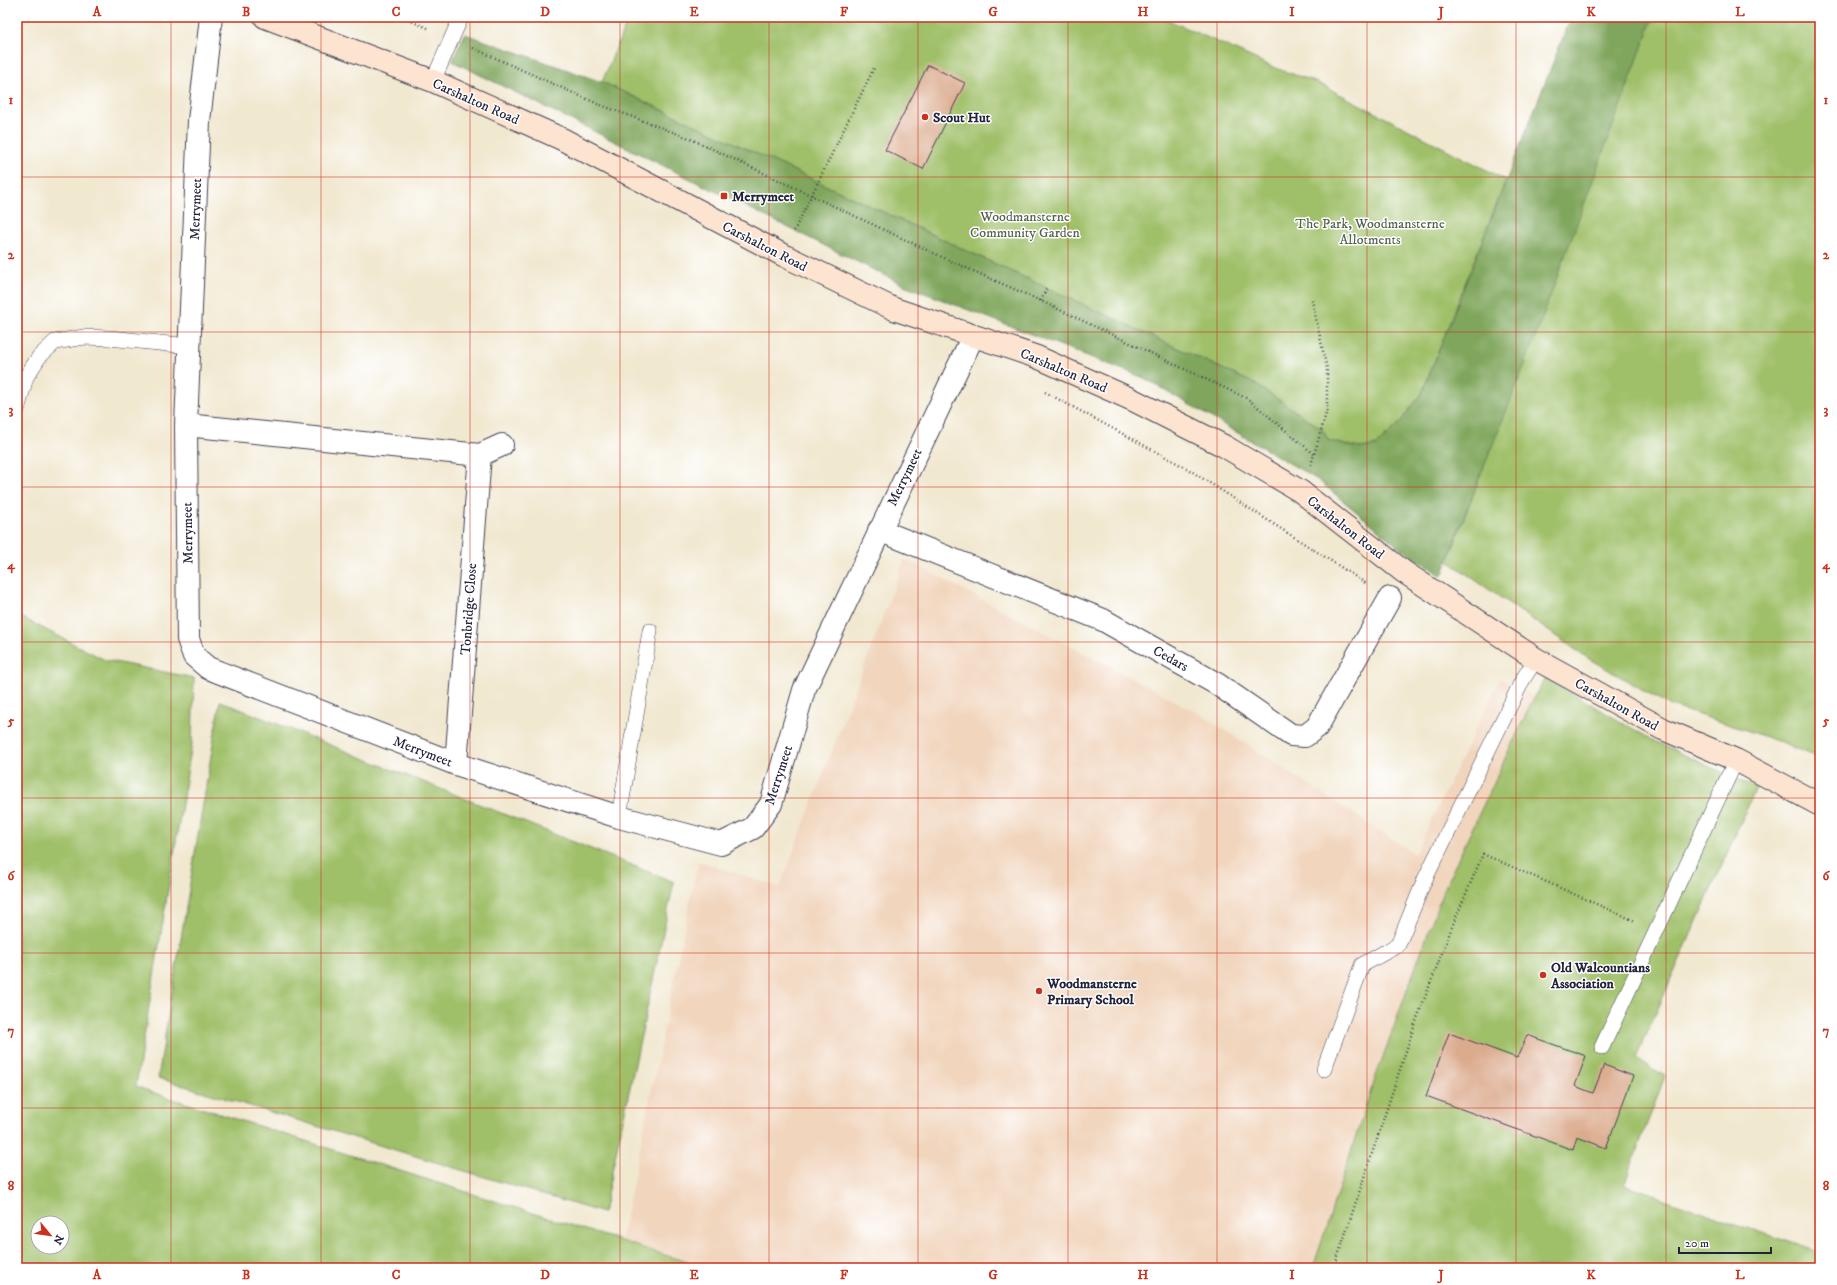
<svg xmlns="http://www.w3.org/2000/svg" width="1837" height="1285" font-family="'IM FELL DW Pica',serif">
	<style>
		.built { fill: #f1d5bd }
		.green { fill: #9fbf68; stroke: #607052; fill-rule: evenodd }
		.forest { fill: #7fa65c; stroke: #50644c }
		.building { fill: #dbab8e }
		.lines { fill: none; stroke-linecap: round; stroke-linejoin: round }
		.service-casing { stroke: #414051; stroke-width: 16 }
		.minor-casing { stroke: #414051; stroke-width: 24 }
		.secondary-casing { stroke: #414051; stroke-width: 24 }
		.path { stroke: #414051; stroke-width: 2.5; stroke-dasharray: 1 3; stroke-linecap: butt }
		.service { stroke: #fff; stroke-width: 15 }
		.minor { stroke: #fff; stroke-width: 22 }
		.secondary { stroke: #fde4d1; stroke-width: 22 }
		.grid { fill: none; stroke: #c8321e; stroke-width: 1; stroke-opacity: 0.55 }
		.poi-dot { fill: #c8321e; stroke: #fff; stroke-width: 1.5 }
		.labels { text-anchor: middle; stroke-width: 3; stroke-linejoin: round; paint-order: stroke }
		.street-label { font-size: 14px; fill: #22223b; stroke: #fff }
		.poi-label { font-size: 14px; font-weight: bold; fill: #22223b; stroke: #fff; text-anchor: start }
		.park-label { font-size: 14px; fill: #54614d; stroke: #fff }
		.neatline { fill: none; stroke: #c8321e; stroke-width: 1.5 }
		.grid-label { font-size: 13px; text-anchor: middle; font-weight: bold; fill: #c8321e }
	</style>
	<rect width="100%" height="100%" fill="#fff"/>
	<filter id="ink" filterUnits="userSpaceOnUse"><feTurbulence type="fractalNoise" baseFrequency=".025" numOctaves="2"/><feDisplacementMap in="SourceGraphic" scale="8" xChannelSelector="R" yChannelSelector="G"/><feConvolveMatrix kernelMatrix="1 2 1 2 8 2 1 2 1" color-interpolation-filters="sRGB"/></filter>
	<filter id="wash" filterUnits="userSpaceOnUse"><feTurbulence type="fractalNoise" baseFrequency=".012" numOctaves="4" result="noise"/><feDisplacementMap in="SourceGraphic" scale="16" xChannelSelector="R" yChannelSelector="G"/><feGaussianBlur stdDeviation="0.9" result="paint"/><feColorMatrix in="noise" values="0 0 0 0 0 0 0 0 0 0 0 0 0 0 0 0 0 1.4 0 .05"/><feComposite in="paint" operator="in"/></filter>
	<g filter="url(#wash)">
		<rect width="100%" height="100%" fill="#f1e8d0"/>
		<path class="built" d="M905,559L1200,714L1415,854L1500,679L1534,697L1443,892L1371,1090L1313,1268H706L621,1241L698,861L780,887Z"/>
		<path class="green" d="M629,17H1162L1275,68L1318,83L1506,180L1422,393L1398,425L1375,446L1360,448L1329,441L1322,429L1255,384L602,82Z
			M1652,17H1820V758L1755,733L1671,706L1586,657L1448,561Z
			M17,615L105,660L194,678L192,743L136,1086L148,1091L706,1268H17ZM38,1223H62V1247H38Z
			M1545,678L1656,742L1756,788L1636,1058L1665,1076L1624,1185L1820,1253V1268H1313L1371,1090L1443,891L1534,697Z
			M220,701L674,882L603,1213L158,1078Z"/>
		<path class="forest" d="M1571,17H1653L1527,359L1458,532L1442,576L1400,548L1318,480L1144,378L904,285L452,61L465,34L602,82L1255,384L1322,429L1329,441L1360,448L1375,446L1398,425L1422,393Z"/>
		<g id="blocks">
			<path class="building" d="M928,65L965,83L923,169L885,150Z
				M1449,1033L1517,1058L1527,1035L1586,1056L1575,1086L1593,1093L1604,1065L1633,1076L1606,1148L1577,1137L1573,1150L1426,1096Z"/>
		</g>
	</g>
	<g filter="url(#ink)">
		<use href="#blocks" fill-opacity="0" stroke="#414051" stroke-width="1"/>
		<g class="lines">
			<defs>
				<path id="service" d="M433,81L461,17
					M17,410L26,377L39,357L55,342L84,337L109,338L189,346
					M619,817L650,631
					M1602,1047L1736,760
					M1324,1069L1362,965L1398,945L1425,879L1523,679L1536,659"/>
				<path id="minor" d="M211,17L199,121L186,425L188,639L194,656L208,668L456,764L619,817L721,844L753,828L771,804L804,690L973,336
					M186,425L480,455L456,764
					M480,455L502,445
					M879,530L1103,620L1217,684L1291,735L1305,736L1317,727L1390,598"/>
				<path id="secondary" d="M265,17L433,81L562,139L783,255L894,309L1037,357L1133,400L1224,446L1300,491L1404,572L1536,659L1663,729L1736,760L1820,805"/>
			</defs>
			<use href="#service" class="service-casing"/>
			<use href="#minor" class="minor-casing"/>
			<use href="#secondary" class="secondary-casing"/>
			<path class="path" d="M401,17L430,29
				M473,48L598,104L689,138L944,258L1041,301L1248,399L1315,455
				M794,231L874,68
				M1041,301L1047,287
				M1045,392L1188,469L1367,584
				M1311,465L1327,410V369L1312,300
				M1334,1268L1417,1018L1454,922L1483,854L1635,921"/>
			<use href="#service" class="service"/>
			<use href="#minor" class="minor"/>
			<use href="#secondary" class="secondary"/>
		</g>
	</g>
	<path class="grid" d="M171,17V1268M321,17V1268M470,17V1268M620,17V1268M769,17V1268M918,17V1268M1068,17V1268M1217,17V1268M1367,17V1268M1516,17V1268M1666,17V1268M17,177H1820M17,332H1820M17,487H1820M17,642H1820M17,798H1820M17,953H1820M17,1108H1820"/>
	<g class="poi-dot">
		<circle cx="925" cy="117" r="4"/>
		<rect x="720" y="192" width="8" height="8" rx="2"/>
		<circle cx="1543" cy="975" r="4"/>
		<circle cx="1039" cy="991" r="4"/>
	</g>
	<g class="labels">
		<g class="street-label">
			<text transform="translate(476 101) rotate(24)" y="5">Carshalton Road</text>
			<text transform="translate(195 209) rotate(-88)" y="5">Merrymeet</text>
			<text transform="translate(765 246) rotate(27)" y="5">Carshalton Road</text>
			<text transform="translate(1064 370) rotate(23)" y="5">Carshalton Road</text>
			<text transform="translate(904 477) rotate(-64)" y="5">Merrymeet</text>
			<text transform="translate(1346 527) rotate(38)" y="5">Carshalton Road</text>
			<text transform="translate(187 533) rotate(-91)" y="5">Merrymeet</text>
			<text transform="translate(468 609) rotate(-86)" y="5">Tonbridge Close</text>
			<text transform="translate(1171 658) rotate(29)" y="5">Cedars</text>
			<text transform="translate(1617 704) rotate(29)" y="5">Carshalton Road</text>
			<text transform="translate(423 751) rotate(21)" y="5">Merrymeet</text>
			<text transform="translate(778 775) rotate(-72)" y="5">Merrymeet</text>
		</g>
		<g class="poi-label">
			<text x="933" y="122">Scout Hut</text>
			<text x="732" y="201">Merrymeet</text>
			<text x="1551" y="972">Old Walcountians<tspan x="1551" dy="16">Association</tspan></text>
			<text x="1047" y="988">Woodmansterne<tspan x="1047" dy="16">Primary School</tspan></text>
		</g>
		<g class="park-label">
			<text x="1025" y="221">Woodmansterne<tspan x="1025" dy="16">Community Garden</tspan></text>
			<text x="1370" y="228">The Park, Woodmansterne<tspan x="1370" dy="16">Allotments</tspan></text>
		</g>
	</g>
	<rect width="1837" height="1285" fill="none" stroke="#fff" stroke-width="44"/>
	<g transform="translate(50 1235) rotate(119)"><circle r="19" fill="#ffffff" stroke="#a7a7b1"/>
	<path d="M0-3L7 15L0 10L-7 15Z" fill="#c8321e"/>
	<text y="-6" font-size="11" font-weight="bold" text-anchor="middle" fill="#22223b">N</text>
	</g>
	<path d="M1679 1247v6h92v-6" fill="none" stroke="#22223b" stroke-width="2"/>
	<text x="1685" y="1247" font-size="12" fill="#22223b" stroke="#ffffff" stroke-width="3" paint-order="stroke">20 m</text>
	<rect x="22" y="22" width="1793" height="1241" class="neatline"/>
	<g class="grid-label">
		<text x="97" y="16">A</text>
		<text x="246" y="16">B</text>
		<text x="396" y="16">C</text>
		<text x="545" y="16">D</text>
		<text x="694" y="16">E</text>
		<text x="844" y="16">F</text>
		<text x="993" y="16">G</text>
		<text x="1143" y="16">H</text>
		<text x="1292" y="16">I</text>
		<text x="1441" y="16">J</text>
		<text x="1591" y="16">K</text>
		<text x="1740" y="16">L</text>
		<text x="11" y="104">1</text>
		<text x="1826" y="104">1</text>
		<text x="11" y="259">2</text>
		<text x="1826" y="259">2</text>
		<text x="11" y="414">3</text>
		<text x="1826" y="414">3</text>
		<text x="11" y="569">4</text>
		<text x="1826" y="569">4</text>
		<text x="11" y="725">5</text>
		<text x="1826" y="725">5</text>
		<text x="11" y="880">6</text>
		<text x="1826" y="880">6</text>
		<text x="11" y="1035">7</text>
		<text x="1826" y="1035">7</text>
		<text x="11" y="1190">8</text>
		<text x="1826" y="1190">8</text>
		<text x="97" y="1279">A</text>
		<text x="246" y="1279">B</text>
		<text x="396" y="1279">C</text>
		<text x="545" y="1279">D</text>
		<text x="694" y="1279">E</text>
		<text x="844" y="1279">F</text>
		<text x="993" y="1279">G</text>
		<text x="1143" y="1279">H</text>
		<text x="1292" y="1279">I</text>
		<text x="1441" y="1279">J</text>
		<text x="1591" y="1279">K</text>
		<text x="1740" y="1279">L</text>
	</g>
</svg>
